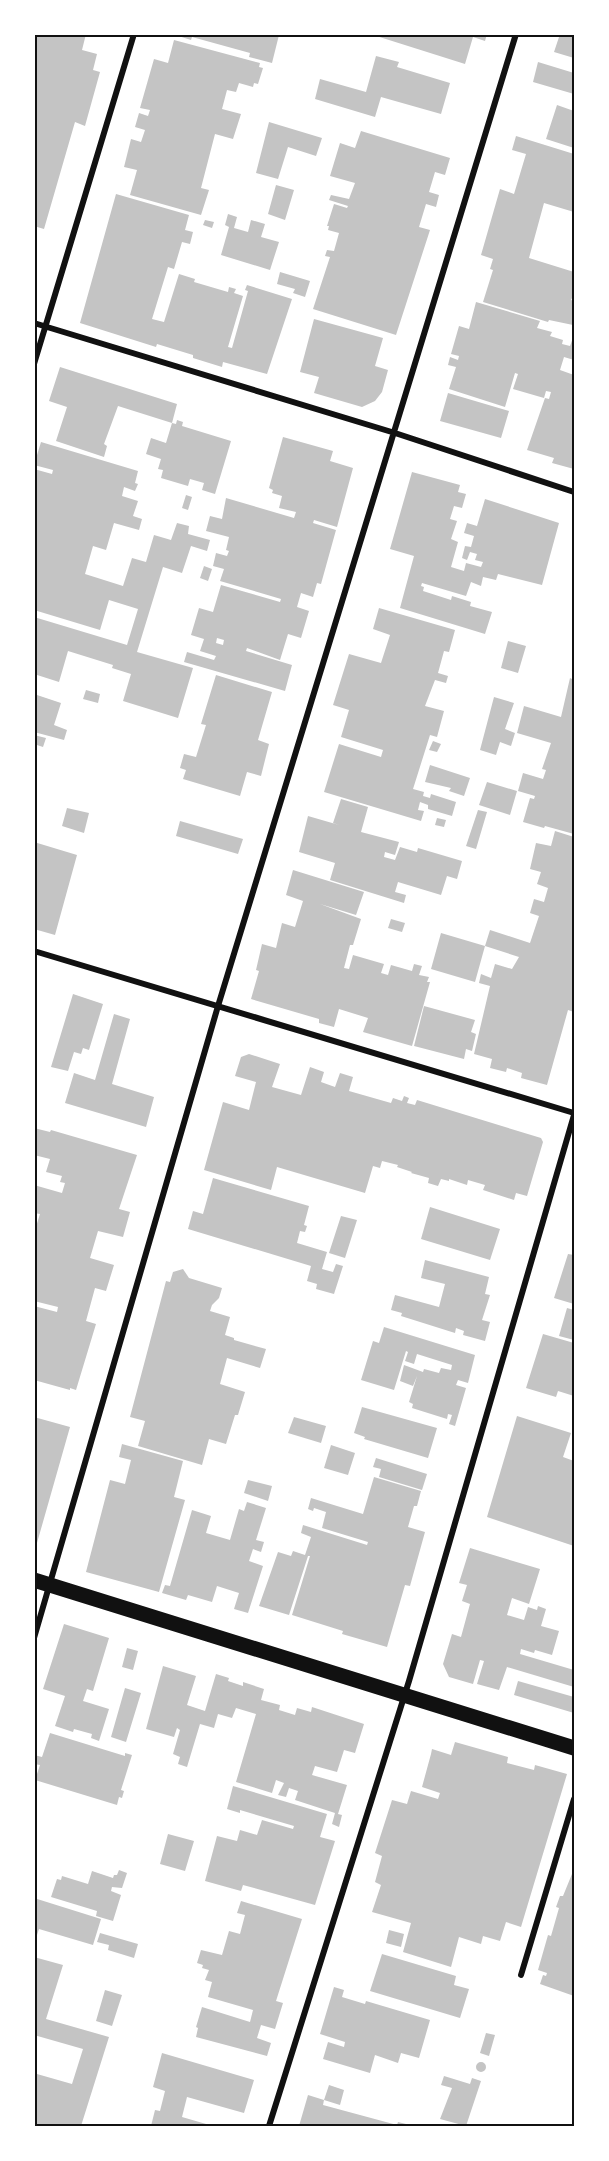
<svg xmlns="http://www.w3.org/2000/svg" width="609" height="2161" font-family="'Roboto Serif',serif">
	<style>
		.building { fill: #c4c4c4; fill-rule: evenodd }
		.lines { fill: none; stroke-linecap: round; stroke-linejoin: round }
		.minor { stroke: #111; stroke-width: 6 }
		.primary { stroke: #111; stroke-width: 15 }
		.neatline { fill: none; stroke: #111; stroke-width: 2 }
	</style>
	<rect width="100%" height="100%" fill="#fff"/>
	<path class="building" d="M34,34H86L82,50L97,54L93,70L100,72L85,126L75,122L44,229L34,226Z
		M172,34H277L279,35L272,63L249,57L250,53L192,37L191,40Z
		M370,34H487L485,41L473,37L465,64Z
		M560,34H574V58L554,52Z
		M174,40L260,63L259,67L263,68L258,84L254,83L253,87L239,83L236,92L227,90L222,109L241,114L233,139L215,134L201,188L209,190L201,215L130,195L137,170L124,167L131,139L141,142L145,130L135,127L139,113L148,116L150,110L140,108L154,59L168,63Z
		M376,56L399,62L397,67L450,83L441,114L381,97L375,117L315,99L320,79L366,92Z
		M538,62L574,73V94L533,82Z
		M557,105L574,111V148L546,139Z
		M269,122L322,138L316,156L288,147L278,179L256,173Z
		M361,131L450,158L445,175L435,172L429,192L439,195L436,207L426,204L419,227L430,230L396,335L313,309L330,257L325,256L327,250L334,251L339,233L328,230L329,226H327L334,204L347,208L348,206L329,200L331,195L349,199L355,183L330,176L340,143L355,148Z
		M516,136L574,154V212L544,203L529,258L574,272V294L571,300L574,301L573,325L549,320L548,322L483,302L493,270L490,269L493,259L481,255L500,189L514,194L526,154L512,150Z
		M276,185L294,190L285,220L268,214Z
		M116,194L189,215L185,230L193,232L190,244L182,242L174,269L168,267L152,319L164,322L179,274L195,279L194,282L228,292L229,287L236,289L234,293L243,296L228,347L232,348L248,291L245,290L247,285L292,299L267,374L223,362L222,367L193,358V355L157,344L156,347L80,323Z
		M228,214L237,217L234,228L248,232L251,220L265,224L261,237L279,242L270,270L221,255L229,227L225,225Z
		M205,220L214,222L212,228L203,225Z
		M280,272L310,281L305,297L293,293L295,289L277,284Z
		M476,302L540,321L537,328L552,332L550,336L563,340L562,344L570,346L574,335V360L564,357L560,370L574,375V469L552,463L554,458L527,450L545,398L549,399L551,392L546,391L544,398L513,389L518,374L515,373L505,407L449,389L456,367L448,365L450,357L458,360L459,356L451,354L459,326L469,329Z
		M314,319L383,338L375,366L388,370L382,392L375,401L362,407L314,393L319,377L300,372Z
		M60,367L177,404L172,423L118,406L104,444L107,446L104,457L56,441L67,407L49,401Z
		M448,393L509,411L501,438L440,421Z
		M177,420L183,422L182,426L231,441L215,494L202,490L204,483L190,479L188,486L161,478L163,470L158,469L161,459L146,454L151,438L166,443L172,423L176,424Z
		M283,437L333,451L330,461L353,468L337,527L314,520L313,523L336,530L321,584L317,583L313,597L301,593L297,607L309,611L301,638L288,634L280,660L247,648L246,651L292,665L285,691L184,662L187,652L214,660L216,656L200,651L204,639L191,635L199,608L213,612L221,585L280,602L281,599L220,581L224,569L213,566L216,553L227,556L229,551L226,550L229,537L206,531L210,516L222,519L226,498L294,518L296,512L279,508L282,496L272,493L273,490L269,488ZM217,638L224,640L223,645L216,643Z
		M41,442L138,471L135,483L138,484L135,491L124,487L122,496L138,501L133,516L142,519L139,530L114,523L106,550L93,546L85,574L123,586L132,558L146,562L154,535L171,540L177,523L189,526L188,534L210,540L207,551L191,546L182,573L163,567L137,652L193,668L178,718L123,701L131,674L112,668L113,665L68,651L59,682L34,674V617L127,645L138,609L109,600L100,630L34,610L36,500L34,499V469L52,474L53,470L34,465Z
		M412,472L460,485L458,492L466,494L462,508L454,506L450,519L457,521L451,539L458,542L451,567L464,571L466,563L481,567L483,562L475,560L477,554L470,552L467,560L462,558L465,546L471,547L474,536L464,533L467,523L477,526L485,499L559,523L542,585L498,574L496,580L483,577L481,586L471,582L466,596L422,583L421,586L424,587L423,591L451,600L452,596L471,602L470,606L492,612L485,634L400,608L414,556L390,549Z
		M186,495L192,497L188,510L182,508Z
		M204,566L212,569L208,581L200,578Z
		M379,608L455,630L449,652L444,651L438,673L448,676L446,683L435,680L425,706L444,711L437,737L430,735L413,789L424,792L423,796L430,798L431,794L456,802L452,816L428,809V805L420,802L418,810L424,811L421,821L324,792L339,744L381,757L383,750L341,737L349,710L333,705L349,654L381,663L390,635L373,629Z
		M508,641L526,646L518,673L501,668Z
		M216,675L272,692L258,740L269,744L261,776L247,772L240,796L183,779L186,770L180,768L184,754L196,757L206,725L201,724Z
		M570,678L574,680V834L545,826L544,828L523,822L530,798L534,799L535,796L518,791L523,773L543,779L546,770L542,769L551,743L517,733L524,706L561,717Z
		M86,690L100,694L98,703L83,699Z
		M34,694L61,703L54,725L67,730L64,740L34,732Z
		M494,697L514,703L505,729L515,733L511,746L500,742L496,755L480,750Z
		M34,735L46,738L43,747L34,744Z
		M433,741L441,744L437,752L429,750Z
		M430,765L470,778L464,796L449,791L451,788L425,782Z
		M487,782L517,791L510,815L479,805Z
		M341,799L368,807L361,832L399,842L395,855L385,852L384,857L395,860L400,847L417,852L418,848L462,861L457,879L447,876L441,895L398,882L395,892L406,895L404,903L330,880L335,863L299,852L308,816L339,825L333,823Z
		M67,808L89,813L84,833L62,826Z
		M478,810L487,812L476,849L466,846Z
		M437,818L446,820L444,827L435,825Z
		M180,821L243,839L238,854L176,836Z
		M555,831L574,837V1012L568,1010L547,1085L521,1078L522,1073L507,1068L506,1072L490,1068L492,1059L474,1054L490,986L479,983L481,974L491,978L495,964L512,969L519,957L485,946L490,930L530,943L539,916L530,913L534,899L544,902L548,888L537,884L541,872L530,869L536,843L551,846Z
		M34,842L77,855L55,935L34,929Z
		M293,870L364,892L356,915L320,904L361,919L353,945H350L344,968L349,969L353,955L384,964L381,973L388,975L391,965L412,971L414,964L422,966L419,975L429,977L427,982H430L412,1046L363,1032L368,1018L339,1009L334,1027L319,1023V1019L251,999L259,971L256,970L262,944L276,948L282,923L295,927L303,901L286,895Z
		M391,919L405,923L402,932L388,928Z
		M441,933L485,946L475,982L431,969Z
		M73,994L103,1004L89,1050L83,1048L81,1054L74,1052L68,1071L51,1067Z
		M424,1006L475,1020L471,1032L476,1034L472,1051L466,1049L464,1059L414,1046Z
		M114,1014L130,1019L112,1084L154,1097L146,1127L65,1103L74,1073L95,1080Z
		M249,1054L280,1064L272,1087L301,1095L310,1067L324,1072L321,1082L335,1087L340,1073L353,1077L349,1091L391,1103L393,1098L402,1101L404,1096L409,1098L407,1103L415,1105L417,1100L541,1138L543,1142L527,1196L516,1193L514,1200L483,1190L485,1185L468,1180L467,1185L449,1179V1181L441,1179L438,1186L428,1183L429,1178L411,1173L412,1172L397,1167L398,1165L382,1161L380,1168L373,1166L365,1193L277,1167L271,1190L204,1170L223,1102L249,1110L256,1082L235,1076L241,1057Z
		M34,1128L50,1132L51,1130L137,1155L119,1209L130,1212L123,1237L98,1231L90,1258L114,1265L106,1291L95,1288L86,1321L96,1324L76,1390L70,1388V1390L34,1380V1306L57,1312L58,1307L34,1301V1233L40,1214L34,1213V1185L62,1193L65,1183L60,1182L62,1176L46,1172L50,1159L34,1155Z
		M213,1178L309,1206L304,1225L307,1226L305,1232L300,1231L297,1243L327,1252L322,1269L333,1272L336,1264L343,1266L334,1294L316,1289L317,1284L307,1281L311,1266L188,1229L193,1211L203,1214Z
		M430,1207L500,1229L490,1260L421,1239Z
		M341,1216L357,1220L345,1258L329,1253Z
		M568,1254L574,1255V1304L554,1298Z
		M425,1260L489,1277L485,1294L490,1295L482,1320L490,1322L485,1341L463,1335L464,1331L456,1328L455,1333L401,1316L402,1313L391,1310L395,1295L439,1307L445,1284L421,1278Z
		M183,1269L189,1278L222,1288L219,1298L212,1305L210,1311L230,1317L225,1335L234,1338V1340L266,1349L260,1368L227,1358L220,1384L245,1392L238,1415H235L226,1444L209,1439L202,1465L138,1446L145,1421L130,1417L166,1281L170,1282L173,1272Z
		M567,1308L574,1310V1340L559,1336Z
		M384,1327L475,1355L468,1383L458,1380L456,1385L466,1388L455,1426L449,1424L452,1415L448,1414L447,1419L412,1408L413,1404L409,1402L417,1376L413,1386L400,1381L404,1365L423,1372L424,1369L439,1373L441,1368L451,1370L452,1365L417,1354L414,1364L405,1361L408,1352L406,1351L394,1390L361,1380L373,1341L379,1343Z
		M543,1334L574,1343V1396L558,1391L556,1397L526,1388Z
		M362,1407L437,1428L428,1458L364,1439L365,1437L354,1433Z
		M517,1416L571,1433L563,1457L574,1461V1546L487,1517Z
		M34,1417L70,1427L35,1550H34Z
		M294,1417L326,1426L321,1443L288,1433Z
		M122,1444L183,1461L174,1497L185,1500L159,1592L86,1572L110,1480L125,1484L131,1460L119,1457Z
		M331,1445L355,1453L348,1475L324,1468Z
		M376,1458L427,1474L422,1490L379,1477L381,1469L373,1467Z
		M374,1477L421,1491L417,1506H414L408,1527L425,1532L410,1586L405,1585L387,1647L342,1634L343,1631L292,1615L310,1556H308L289,1615L259,1606L278,1552L291,1556L293,1551L305,1555L311,1537L301,1533L303,1525L367,1545L368,1542L322,1528L326,1512L314,1508L313,1511L308,1509L311,1498L363,1514Z
		M248,1480L272,1486L268,1501L244,1493Z
		M247,1502L266,1508L256,1540L264,1542L261,1552L253,1549L249,1561L263,1566L248,1613L234,1609L239,1593L217,1586L212,1602L188,1595L186,1600L162,1593L165,1585L170,1586L192,1510L211,1516L206,1533L230,1540L239,1509L244,1511Z
		M470,1548L540,1569L529,1604L512,1598L507,1615L524,1620L528,1607L537,1610L538,1606L546,1609L541,1626L559,1631L552,1655L535,1650L534,1653L521,1649L520,1654L574,1670V1687L507,1667L499,1690L477,1684L484,1661L480,1660L473,1684L449,1677L443,1664L452,1634L461,1637L470,1604L462,1601L467,1585L459,1583Z
		M64,1624L109,1638L93,1691L87,1689L83,1701L109,1709L99,1741L91,1738L92,1734L74,1729L73,1732L55,1726L65,1696L43,1689Z
		M127,1648L138,1651L133,1670L122,1667Z
		M163,1666L196,1676L187,1705L205,1711L216,1674L229,1678L228,1681L243,1686V1682L264,1689L261,1700L280,1705L279,1710L295,1715L297,1708L311,1712L312,1707L364,1724L355,1753L344,1750L337,1772L315,1766L312,1775L347,1785L338,1814L342,1815L339,1827L332,1824L335,1813L295,1800L298,1791L289,1788L286,1797L278,1795L284,1783L276,1780L272,1793L236,1782L256,1714L236,1708L232,1718L218,1714L214,1728L200,1724L187,1767L178,1764L180,1757L173,1754L180,1730L177,1728L174,1737L146,1729Z
		M518,1681L574,1697V1713L514,1695Z
		M125,1688L141,1693L126,1742L111,1737Z
		M50,1733L125,1756V1753L132,1755L121,1790L124,1791L122,1798L119,1797L117,1805L35,1780L40,1765L34,1764V1755L42,1757Z
		M455,1742L508,1757L507,1763L534,1770L535,1765L567,1774L521,1927L506,1922L500,1941L483,1936L481,1944L459,1937L451,1967L403,1952L411,1923L372,1912L381,1885L375,1882L382,1856L375,1853L392,1800L407,1804L411,1791L438,1799L440,1793L422,1787L431,1754L432,1749L451,1755Z
		M233,1786L327,1814L320,1837L335,1841L315,1905L243,1885L241,1891L205,1881L217,1836L237,1841L240,1830L257,1835L262,1820L293,1829L294,1826L240,1810V1813L227,1809Z
		M168,1834L194,1841L185,1871L160,1864Z
		M574,1869V1996L540,1984L543,1975L546,1976L547,1973L538,1970L548,1935L551,1936L559,1908L556,1907L560,1896H563Z
		M119,1870L127,1873L122,1888L112,1887L111,1891L121,1895L113,1921L96,1916L97,1911L51,1897L57,1879L61,1880L62,1876L88,1884L92,1871L113,1878L114,1875H117Z
		M34,1898L101,1919L93,1945L39,1929L34,1944Z
		M241,1901L302,1919L276,2001L283,2003L275,2029L261,2025L257,2038L271,2043L267,2056L196,2037L198,2028L196,2027L202,2007L250,2022L253,2010L208,1997L212,1982L205,1980L209,1970L202,1968L203,1965L197,1963L201,1950L222,1955L229,1931L240,1934L245,1915L237,1913Z
		M389,1930L404,1934L401,1947L386,1943Z
		M100,1933L138,1944L134,1958L108,1950L109,1945L97,1942Z
		M382,1954L456,1976L454,1985L469,1989L460,2018L370,1991Z
		M34,1957L63,1965L46,2019L109,2037L81,2126H34V2081L37,2074L72,2084L83,2049L34,2035Z
		M334,1987L344,1990L342,1997L365,2004L366,2001L430,2020L419,2058L401,2053L398,2063L375,2055L370,2073L323,2059L328,2042L344,2047L345,2042L320,2034Z
		M105,1990L122,1995L112,2026L96,2021Z
		M486,2033L495,2035L489,2056L480,2053Z
		M162,2053L254,2080L244,2113L187,2097L182,2117L213,2126H151L155,2110L160,2111L165,2091L153,2087Z
		M476 2067a5 5 0 1 1 10 0a5 5 0 1 1-10 0Z
		M444,2076L470,2084L472,2078L481,2081L466,2126L440,2119L452,2088L441,2085Z
		M329,2085L344,2090L340,2105L324,2100Z
		M308,2095L324,2100L323,2105L397,2125L398,2122L406,2124V2126H299Z"/>
	<g class="lines">
		<path class="minor" d="M34,323L395,433L574,492
			M34,364L134,34
			M34,951L574,1113
			M34,1638L218,1006L516,34
			M521,1975L574,1799
			M269,2126L409,1681L574,1115"/>
		<path class="primary" d="M34,1580L574,1748"/>
	</g>
	<rect width="609" height="2161" fill="none" stroke="#ffffff" stroke-width="72"/>
	<rect x="36" y="36" width="537" height="2089" class="neatline"/>
</svg>
